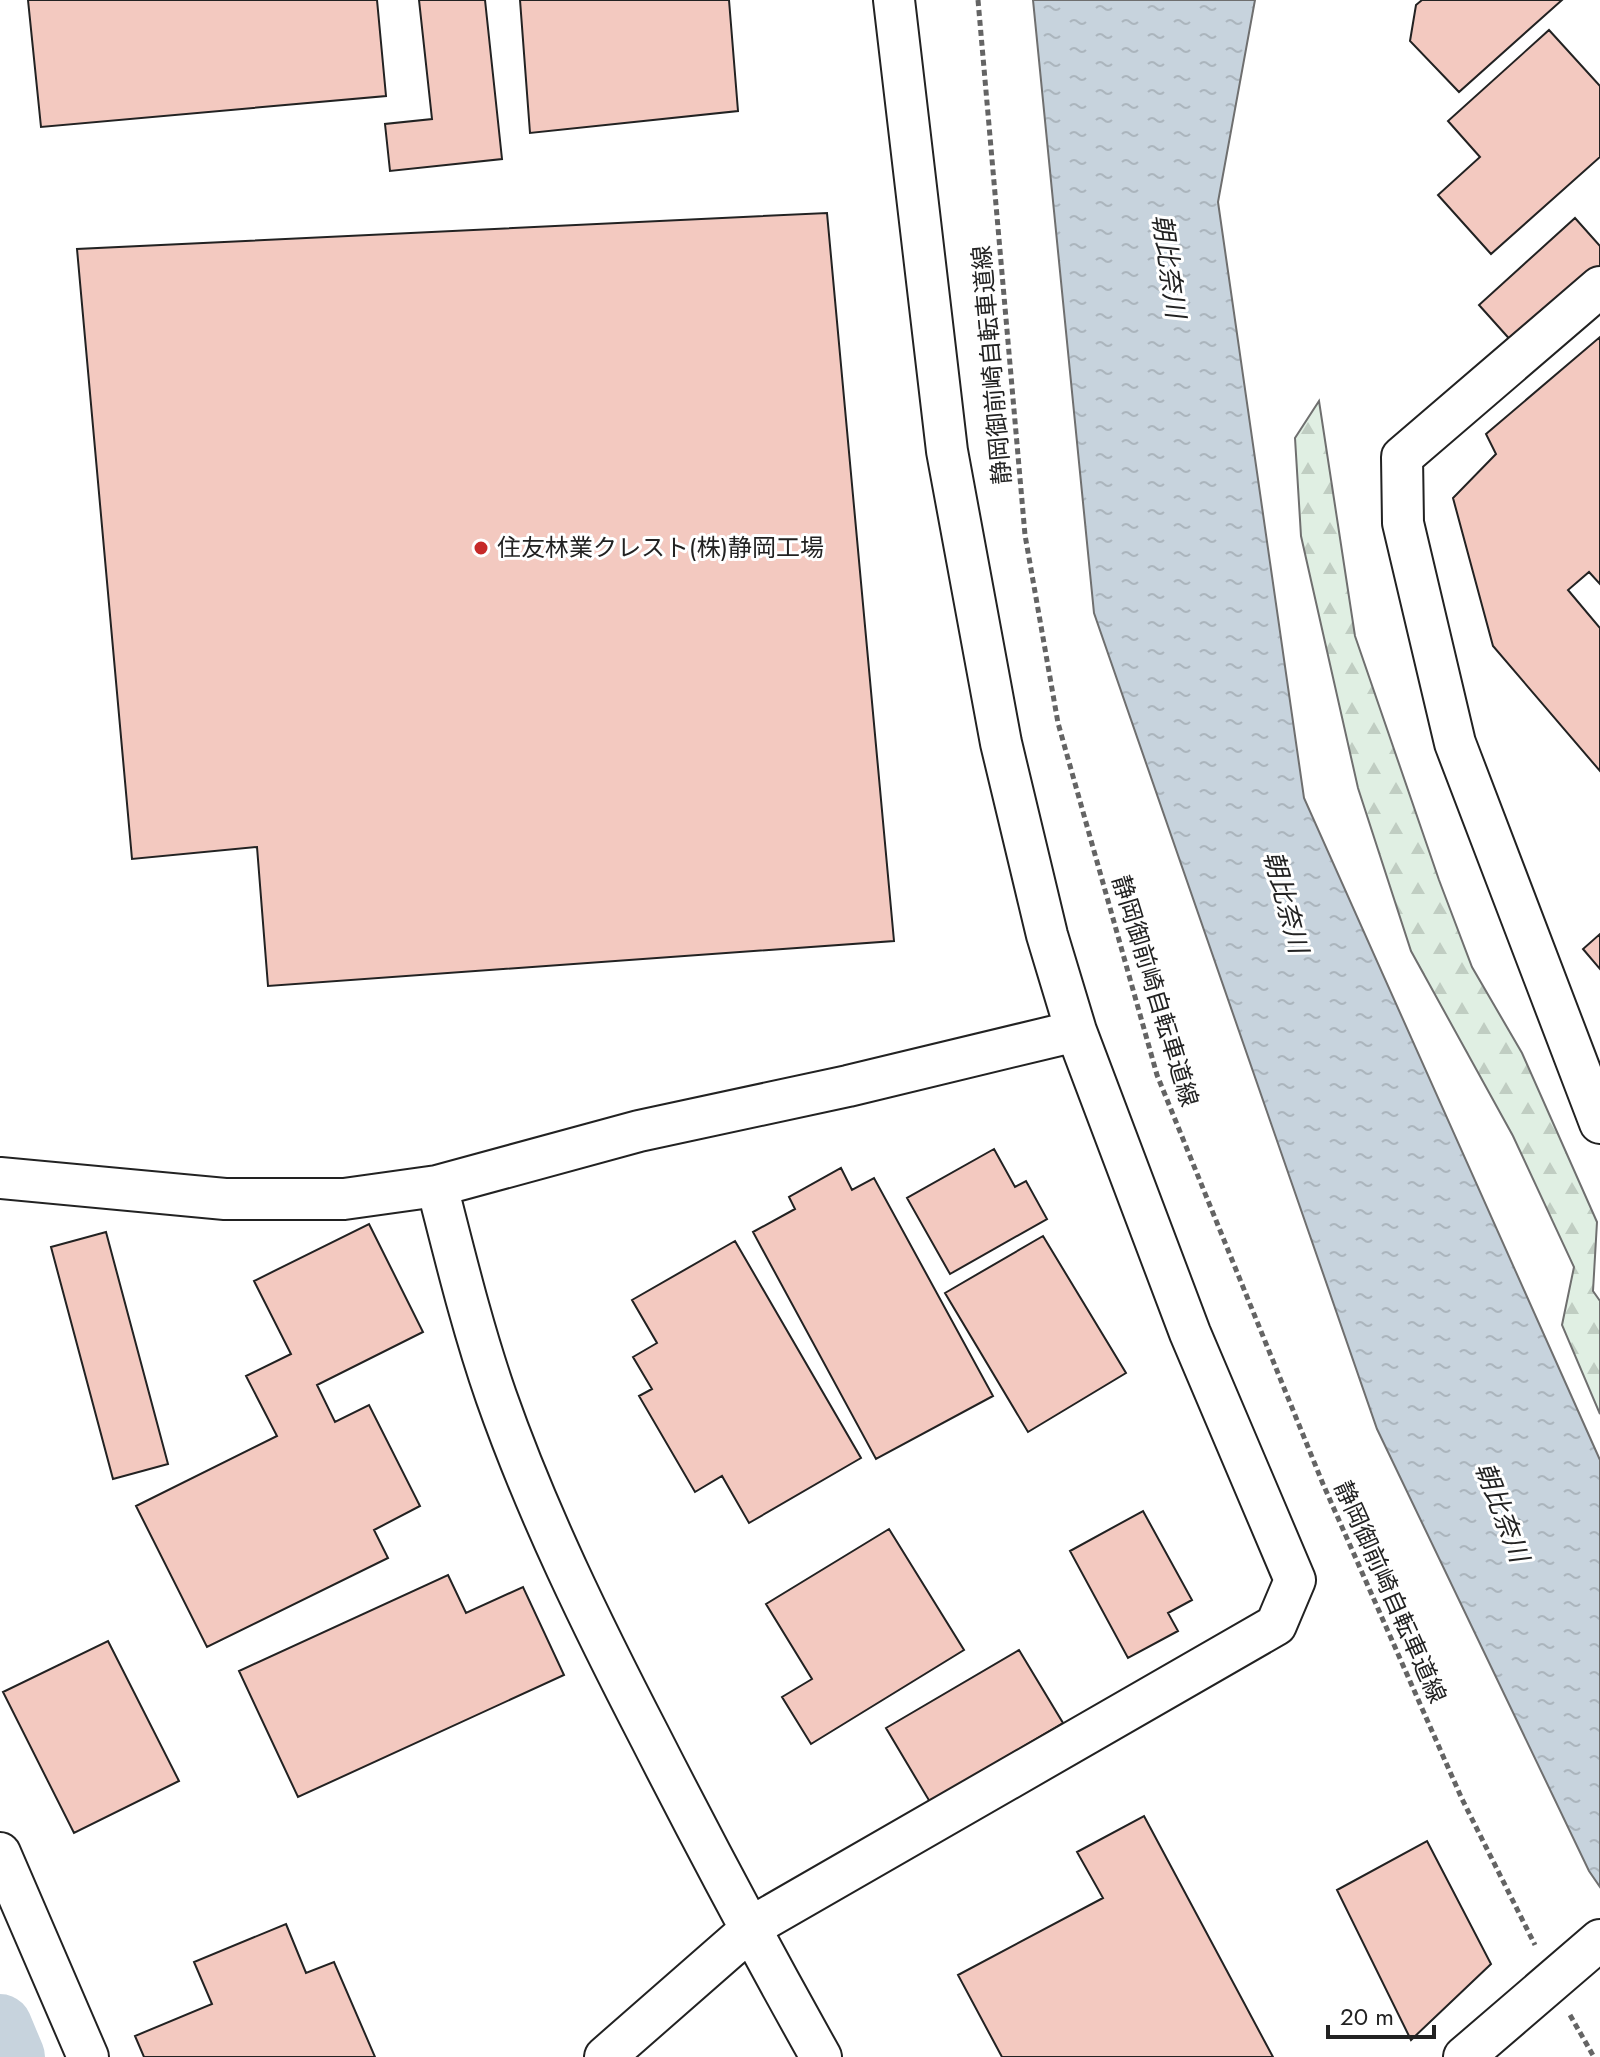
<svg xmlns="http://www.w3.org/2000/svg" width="1600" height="2057" font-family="Jost,'Noto Sans JP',sans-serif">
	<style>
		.forest { fill: url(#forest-firs); stroke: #6f6f6f; stroke-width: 2 }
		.water { fill: url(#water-ripples); stroke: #6f6f6f; stroke-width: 2 }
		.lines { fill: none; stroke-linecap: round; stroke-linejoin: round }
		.river { stroke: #c7d3dd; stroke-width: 64 }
		.building { fill: #f3c9c0; stroke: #222; stroke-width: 2 }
		.minor-casing { stroke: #222; stroke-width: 44 }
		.path { stroke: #646464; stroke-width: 5; stroke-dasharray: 6 4; stroke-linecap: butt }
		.minor { stroke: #fff; stroke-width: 40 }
		.poi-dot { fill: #c62828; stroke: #fff; stroke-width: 3 }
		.labels { text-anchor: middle; stroke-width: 6; stroke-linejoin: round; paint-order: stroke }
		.street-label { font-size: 24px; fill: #222; stroke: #fff }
		.poi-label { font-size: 24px; fill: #222; stroke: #fff; text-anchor: start }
		.water-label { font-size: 26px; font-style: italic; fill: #222; stroke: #fff }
	</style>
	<defs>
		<pattern id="forest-firs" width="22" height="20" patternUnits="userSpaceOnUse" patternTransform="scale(2)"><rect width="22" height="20" fill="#e0efe3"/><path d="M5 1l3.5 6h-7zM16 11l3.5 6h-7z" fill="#c0cdc2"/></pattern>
		<pattern id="water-ripples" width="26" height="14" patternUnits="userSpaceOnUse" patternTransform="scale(2)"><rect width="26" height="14" fill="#c7d3dd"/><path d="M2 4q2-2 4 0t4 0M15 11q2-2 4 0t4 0" fill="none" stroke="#abb5bd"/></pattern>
	</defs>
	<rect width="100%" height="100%" fill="#fff"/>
	<path class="forest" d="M1319,401L1355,636L1439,880L1472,967L1522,1053L1597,1222L1593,1291L1600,1301V1414L1562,1325L1574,1267L1513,1136L1411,951L1358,788L1301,536L1295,438Z"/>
	<path class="water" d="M1033,0H1255L1218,202L1304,798L1600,1460V1887L1589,1871L1377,1429L1094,613Z"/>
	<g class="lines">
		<path class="river" d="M0,2026L13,2057"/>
	</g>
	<path class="building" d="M28,0H377L386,96L41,127Z
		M419,0H485L502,159L390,171L385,124L432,119Z
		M520,0H729L738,111L530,133Z
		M1422,0H1562L1459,92L1410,41L1416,5Z
		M1549,30L1600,86V157L1491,254L1438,195L1480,157L1448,121Z
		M827,213L894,941L268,986L257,847L132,859L77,249Z
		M1575,218L1600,246V266L1514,344L1479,305Z
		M1600,337V584L1589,572L1568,590L1600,628V771L1493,646L1453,498L1496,454L1486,434Z
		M1600,934V969L1583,949Z
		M994,1149L1015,1187L1026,1181L1047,1219L950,1274L907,1198Z
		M841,1168L852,1190L874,1178L993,1396L876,1459L753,1232L795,1209L789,1197Z
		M369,1224L423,1332L317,1385L335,1422L369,1405L420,1506L374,1530L388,1558L207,1647L136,1506L277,1436L246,1376L291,1354L254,1281Z
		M106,1232L168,1464L113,1479L51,1247Z
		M1043,1236L1126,1373L1028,1432L945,1293Z
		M735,1241L861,1458L749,1523L722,1476L695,1492L639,1396L652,1389L633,1357L657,1343L632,1300Z
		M1143,1511L1192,1600L1168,1613L1178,1631L1128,1658L1070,1551Z
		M889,1529L964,1650L811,1744L782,1697L812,1679L766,1604Z
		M448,1575L466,1613L523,1587L564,1675L298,1797L239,1671Z
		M108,1641L179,1781L74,1833L3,1692Z
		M1019,1650L1063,1723L930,1802L886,1728Z
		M1144,1816L1273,2057H1002L958,1975L1103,1898L1077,1852Z
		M1427,1841L1491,1964L1411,2040L1337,1890Z
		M286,1924L306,1973L334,1962L375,2057H144L135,2036L212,2004L194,1962Z"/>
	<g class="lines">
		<defs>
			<path id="minor" d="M1600,287L1402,457L1403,523L1455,743L1600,1123
				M0,1178L225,1199H344L437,1186L639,1131L848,1086L1076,1031
				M437,1186C455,1256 472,1327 496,1396C537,1513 593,1627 650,1737C705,1845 762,1952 821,2057
				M0,1853L88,2057
				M605,2057L758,1923L1276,1625L1295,1580L1190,1333L1076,1031L1047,935L1001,743L947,451L894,0
				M1464,2057L1600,1940"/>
		</defs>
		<use href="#minor" class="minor-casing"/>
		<path class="path" d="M978,0L1025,535L1058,723L1157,1075L1323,1484L1462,1799L1535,1945
			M1570,2015L1594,2057"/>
		<use href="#minor" class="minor"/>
	</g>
	<circle class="poi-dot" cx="481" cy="548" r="8"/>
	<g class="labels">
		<g class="street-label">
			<text transform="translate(992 365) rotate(-95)" y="8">静岡御前崎自転車道線</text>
			<text transform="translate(1155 991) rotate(73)" y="8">静岡御前崎自転車道線</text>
			<text transform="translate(1390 1592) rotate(66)" y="8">静岡御前崎自転車道線</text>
		</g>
		<g class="poi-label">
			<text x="497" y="556">住友林業クレスト(株)静岡工場</text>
		</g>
		<g class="water-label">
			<text transform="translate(1169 266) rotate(82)" y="9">朝比奈川</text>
			<text transform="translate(1286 902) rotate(75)" y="9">朝比奈川</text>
			<text transform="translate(1502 1512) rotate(69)" y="9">朝比奈川</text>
		</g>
	</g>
	<path d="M1328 2025v12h106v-12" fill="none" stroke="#222222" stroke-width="4"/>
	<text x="1340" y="2025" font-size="24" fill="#222222" stroke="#ffffff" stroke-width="6" paint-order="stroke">20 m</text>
</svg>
